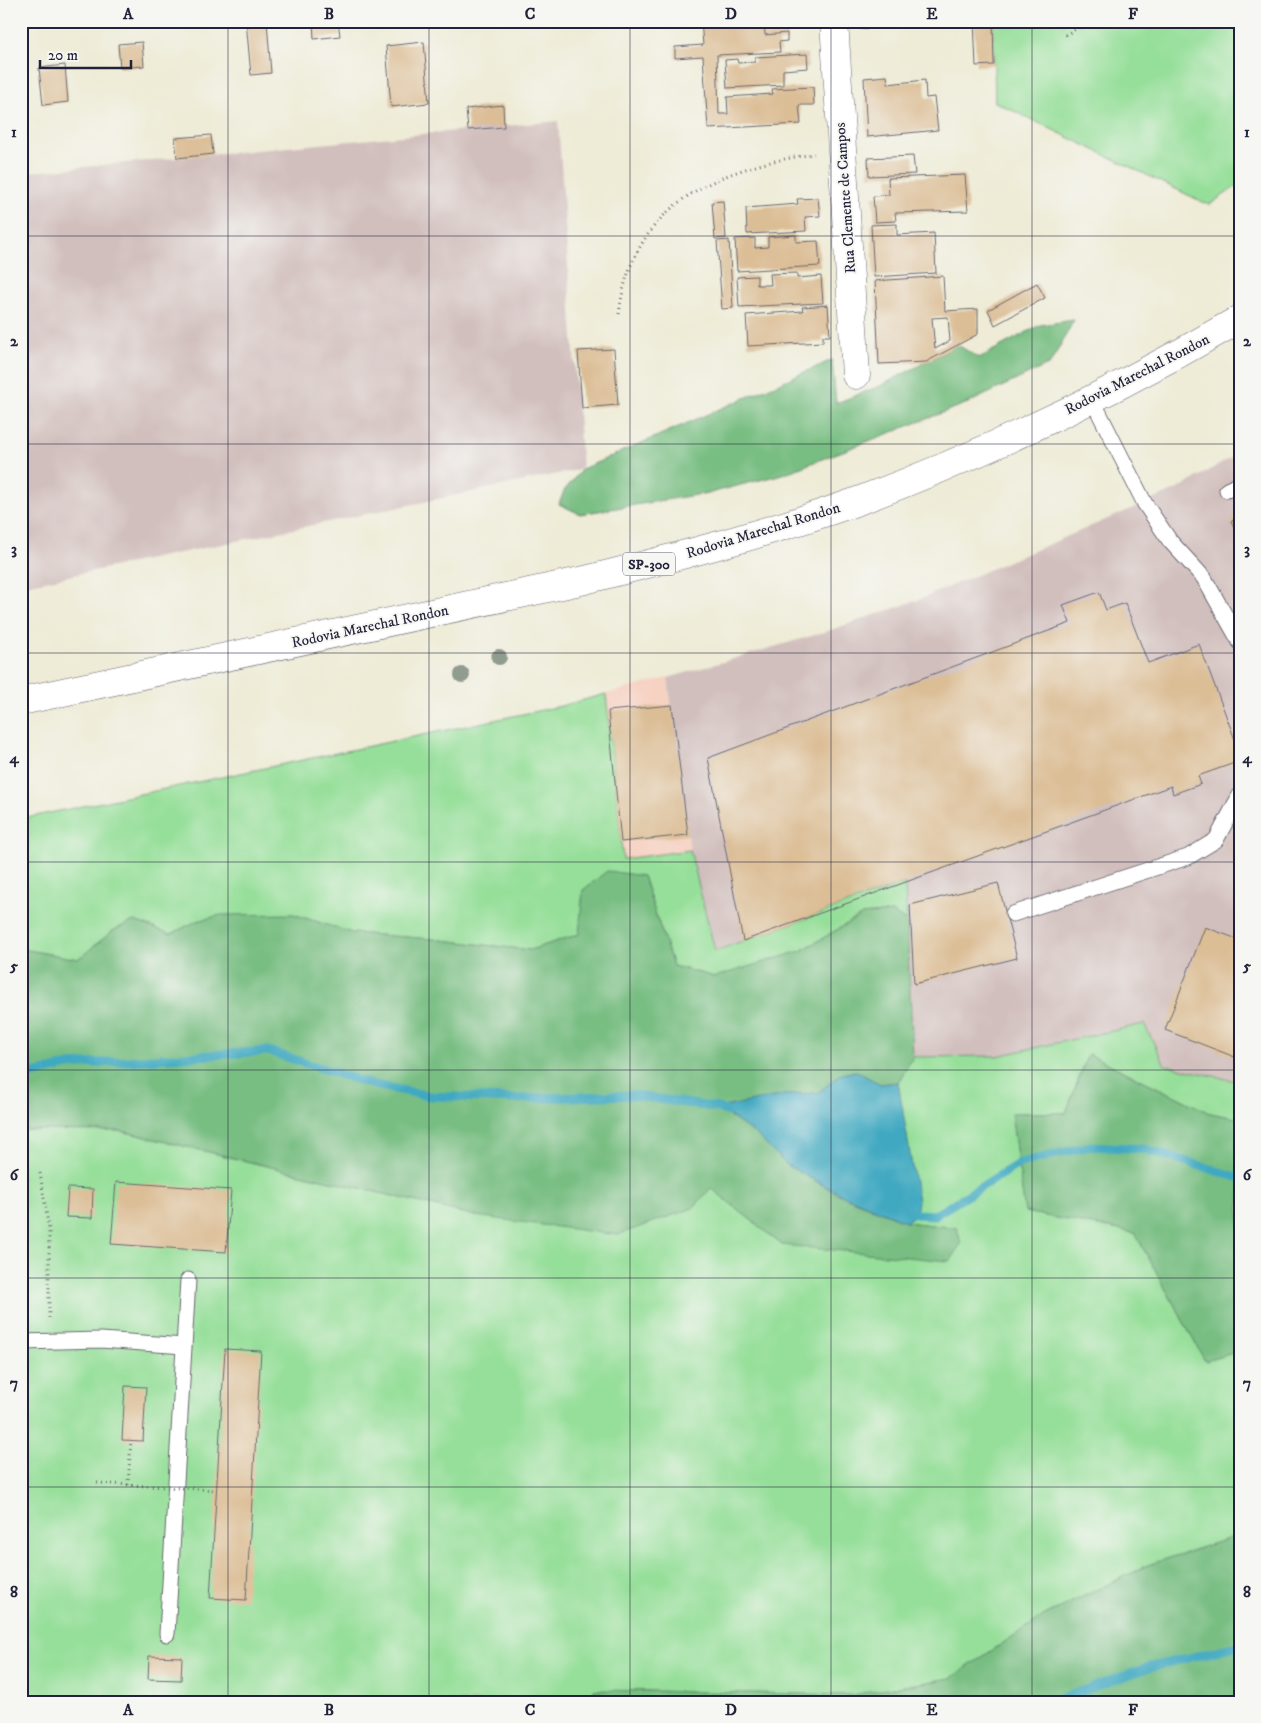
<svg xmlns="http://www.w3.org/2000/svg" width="1261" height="1723" font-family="'IM FELL DW Pica',serif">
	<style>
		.built { fill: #f6d2c3 }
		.industrial { fill: #d1bfbd }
		.green { fill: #96df9a; stroke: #5c806a }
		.forest { fill: #78be82; stroke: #4d705e }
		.water { fill: #41a9c1; stroke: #32667e }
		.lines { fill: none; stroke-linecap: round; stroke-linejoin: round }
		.stream { stroke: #41a9c1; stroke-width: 9 }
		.building { fill: #dcbe96; fill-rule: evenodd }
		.service-casing { stroke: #696871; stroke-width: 17 }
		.minor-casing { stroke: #696871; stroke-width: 29 }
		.primary-casing { stroke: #696871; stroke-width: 29 }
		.path { stroke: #696871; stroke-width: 3; stroke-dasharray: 1 4; stroke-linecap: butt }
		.service { stroke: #fff; stroke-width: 15 }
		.minor { stroke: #fff; stroke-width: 28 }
		.primary { stroke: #fff; stroke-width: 28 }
		.path-bridge { stroke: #696871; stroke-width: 3; stroke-dasharray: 1 4; stroke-linecap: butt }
		.tree { fill: #919c91 }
		.grid { fill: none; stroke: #22223b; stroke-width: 1; stroke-opacity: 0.55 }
		.labels { text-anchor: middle; stroke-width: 4; stroke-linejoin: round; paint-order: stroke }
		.shield { fill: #f6f6f2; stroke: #626272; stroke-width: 1 }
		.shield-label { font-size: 14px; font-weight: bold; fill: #22223b }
		.street-label { font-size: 15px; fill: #22223b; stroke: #f6f6f2 }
		.neatline { fill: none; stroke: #22223b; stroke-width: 2 }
		.grid-label { font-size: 16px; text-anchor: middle; font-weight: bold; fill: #22223b }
	</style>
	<rect width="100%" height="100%" fill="#f6f6f2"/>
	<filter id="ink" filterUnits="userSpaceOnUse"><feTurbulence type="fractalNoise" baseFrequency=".02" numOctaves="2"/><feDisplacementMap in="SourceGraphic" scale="10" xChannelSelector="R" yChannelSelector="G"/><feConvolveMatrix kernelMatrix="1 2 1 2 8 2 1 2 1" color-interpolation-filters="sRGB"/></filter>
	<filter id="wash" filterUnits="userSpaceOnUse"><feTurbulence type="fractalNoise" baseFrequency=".0096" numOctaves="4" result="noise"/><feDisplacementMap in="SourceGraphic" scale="20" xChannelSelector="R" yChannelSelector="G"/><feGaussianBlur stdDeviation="1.12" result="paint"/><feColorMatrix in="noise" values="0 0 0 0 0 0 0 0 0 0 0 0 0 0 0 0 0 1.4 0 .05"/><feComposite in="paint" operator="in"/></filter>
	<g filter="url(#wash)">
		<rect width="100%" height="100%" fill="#eeebd6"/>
		<path class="built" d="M668,678L690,850L623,860L606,694Z"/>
		<path class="industrial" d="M558,121L582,469L21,586V173Z
			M1240,452V1082L1165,1065L1144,1025L997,1056L913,1057L905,883L715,951L690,850L668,678L825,632L918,600L1178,489Z"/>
		<path class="green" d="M993,21H1240V184L1209,205L995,102Z
			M606,694L623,859L690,850L715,951L905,883L907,922L892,912L862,915L801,951L715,977L673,966L643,876L583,890L580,934L530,950L432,939L352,933L293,914L197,921L171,934L134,921L114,930L78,959L21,949V819L561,706Z
			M1144,1024L1165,1065L1240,1082V1119L1210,1113L1088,1054L1066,1113H1011L1025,1212L1135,1233L1205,1361L1240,1351V1535L1148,1565L1045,1615L951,1678L852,1695L594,1690L593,1702H21V1130L121,1131L476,1216L693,1208L711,1187L782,1245L957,1228L906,1222L753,1132L718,1108L784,1095L856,1071L880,1084L898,1082L913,1057L997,1056Z"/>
		<path class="forest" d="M1074,320L1050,364L968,403L783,474L714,492L580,514L559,504L564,491L582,469L832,360L836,403L880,386L958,345L979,358L1040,325Z
			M607,871L643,876L673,966L715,977L801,951L862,915L892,912L907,922L913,1057L898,1082L880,1084L855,1071L839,1075L818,1093L784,1095L718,1109L753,1132L787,1165L842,1196L906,1222L957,1228L961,1244L949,1261L782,1245L711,1188L693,1208L617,1235L476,1216L121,1131L21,1130V949L78,959L114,930L134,921L171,934L197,921L221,915L293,914L352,933L432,939L530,950L579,934L583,890Z
			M1088,1054L1210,1113L1240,1119V1351L1205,1361L1135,1233L1025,1212L1011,1113H1066Z
			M1240,1535V1696L1225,1702H593L594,1690L852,1695L951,1678L1045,1615L1148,1565Z"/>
		<path class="water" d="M856,1071L880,1084L898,1082L918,1201L916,1214L906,1222L842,1195L787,1165L753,1132L718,1108L784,1095L818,1093L839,1075Z"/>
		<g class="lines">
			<path class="stream" d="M21,1077L69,1065L268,1051L370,1084L430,1096L513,1099L633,1095L718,1108L729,1112
				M908,1208L916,1214L935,1215L1020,1163L1090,1146L1145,1149L1240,1178
				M1052,1702L1147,1668L1240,1645"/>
		</g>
		<g id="blocks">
			<path class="building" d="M134,21H155V23L134,25Z
				M246,21H267L271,73L251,75Z
				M313,21H338L340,36L314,39Z
				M701,21H719V24L764,21L765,35L787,33V41L779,42L780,52L717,55L719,114H728L727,97L773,94L772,89L813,87L814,105H799L801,124L708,129L703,56L675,58V47L703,45Z
				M860,21H891L892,26L861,29Z
				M974,21H993L994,65L976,66Z
				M142,42L144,66L120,68L118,44Z
				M424,42L429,103L391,107L386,46Z
				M807,54L808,68L783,70V85L727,88L725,60L737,59L738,63L755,62V57Z
				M65,65L68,102L43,105L39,68Z
				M887,76L888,84L925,80L926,98L934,97L938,130L867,137L864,78Z
				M503,105L504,127L468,130L466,109Z
				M211,135L213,154L177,158L175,138Z
				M913,156L915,174L869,176L868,158Z
				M965,175L968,211L895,213L896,221L875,222L873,196L889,195L888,178Z
				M818,198L820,216L805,217L806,231L747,234L746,208L798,204L797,199Z
				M723,201L726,238L715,239L712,202Z
				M897,224V235L934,233L936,273L874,277L871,225Z
				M796,235V242L818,241L820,266L737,271L735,239L755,238V248L768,247V237Z
				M729,240L733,308L722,309L717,241Z
				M797,273V278L821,276L823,303L739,307L737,277L757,276V285H771L770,274Z
				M943,276L945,311L978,309V334L926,362L879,364L875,281ZM948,317L950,341L935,349L932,318Z
				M1037,283L1045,298L995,325L988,310Z
				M828,305L830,336H823V342L748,346L746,315L803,311L802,307Z
				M614,349L618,405L582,408L578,351Z
				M1240,517V539L1231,521Z
				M1099,592L1106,610L1125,603L1148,663L1199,644L1240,753V761L1198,776L1201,784L1173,794L1171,786L743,941L708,758L1070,623L1063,605Z
				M672,705L688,835L621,842L608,711Z
				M998,883L1017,958L914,984L910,905Z
				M1205,927L1240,940V1059L1165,1030Z
				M116,1182L231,1190L226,1252L111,1244Z
				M68,1188L93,1189L92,1218L66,1217Z
				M225,1349L261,1351L246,1600L210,1598Z
				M125,1386L146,1387L143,1441L122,1440Z
				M149,1656L182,1657L181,1680L148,1679Z"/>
		</g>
	</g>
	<g filter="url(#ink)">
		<use href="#blocks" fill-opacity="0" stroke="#696871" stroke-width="1"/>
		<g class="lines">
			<defs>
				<path id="service" d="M1092,399L1145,504L1170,541L1204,578L1240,642
					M1227,490L1240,484
					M1013,914L1188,857L1216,840L1240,795
					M21,1342L101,1340L184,1346
					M167,1634L188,1280"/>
				<path id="minor" d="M834,21L856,375"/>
				<path id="primary" d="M21,701L585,580C677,557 769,533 858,501C990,452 1118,390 1240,319"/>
			</defs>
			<use href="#service" class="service-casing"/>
			<use href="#minor" class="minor-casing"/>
			<use href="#primary" class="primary-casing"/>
			<path class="path" d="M1065,35L1091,21
				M619,314C632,205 715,168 814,154
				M40,1173L49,1230V1318
				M128,1485L131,1440"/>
			<use href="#service" class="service"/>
			<use href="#minor" class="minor"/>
			<use href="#primary" class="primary"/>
			<path class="path-bridge" d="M97,1483L216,1490"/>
		</g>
		<g class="tree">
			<circle cx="499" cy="657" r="8"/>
			<circle cx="462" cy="675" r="8"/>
		</g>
	</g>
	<path class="grid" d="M228,21V1702M429,21V1702M630,21V1702M831,21V1702M1032,21V1702M21,236H1240M21,444H1240M21,653H1240M21,862H1240M21,1070H1240M21,1278H1240M21,1487H1240"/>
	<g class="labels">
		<rect class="shield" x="623" y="552.5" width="52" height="23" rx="4"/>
		<g class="shield-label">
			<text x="649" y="569">SP-300</text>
		</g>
		<g class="street-label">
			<text transform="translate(845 198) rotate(-94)" y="5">Rua Clemente de Campos</text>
			<text transform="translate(1137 374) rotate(-27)" y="5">Rodovia Marechal Rondon</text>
			<text transform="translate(763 530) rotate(-17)" y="5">Rodovia Marechal Rondon</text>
			<text transform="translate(370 626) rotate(-12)" y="5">Rodovia Marechal Rondon</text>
		</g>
	</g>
	<rect width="1261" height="1723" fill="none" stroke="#f6f6f2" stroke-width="55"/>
	<path d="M40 60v8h91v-8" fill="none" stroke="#22223b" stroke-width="2.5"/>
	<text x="48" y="60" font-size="15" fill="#22223b" stroke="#f6f6f2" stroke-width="4" paint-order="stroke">20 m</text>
	<rect x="28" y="28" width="1206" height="1668" class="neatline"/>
	<g class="grid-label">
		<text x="128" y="19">A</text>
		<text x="329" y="19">B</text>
		<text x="530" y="19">C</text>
		<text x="731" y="19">D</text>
		<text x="932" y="19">E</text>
		<text x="1133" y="19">F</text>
		<text x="14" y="137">1</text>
		<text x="1247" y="137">1</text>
		<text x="14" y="346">2</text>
		<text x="1247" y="346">2</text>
		<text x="14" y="554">3</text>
		<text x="1247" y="554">3</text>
		<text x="14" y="763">4</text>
		<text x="1247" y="763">4</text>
		<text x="14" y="971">5</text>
		<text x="1247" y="971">5</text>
		<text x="14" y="1180">6</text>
		<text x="1247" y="1180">6</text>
		<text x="14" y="1388">7</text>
		<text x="1247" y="1388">7</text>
		<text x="14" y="1597">8</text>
		<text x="1247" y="1597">8</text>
		<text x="128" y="1715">A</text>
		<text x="329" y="1715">B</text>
		<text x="530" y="1715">C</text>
		<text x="731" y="1715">D</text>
		<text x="932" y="1715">E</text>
		<text x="1133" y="1715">F</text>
	</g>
</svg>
